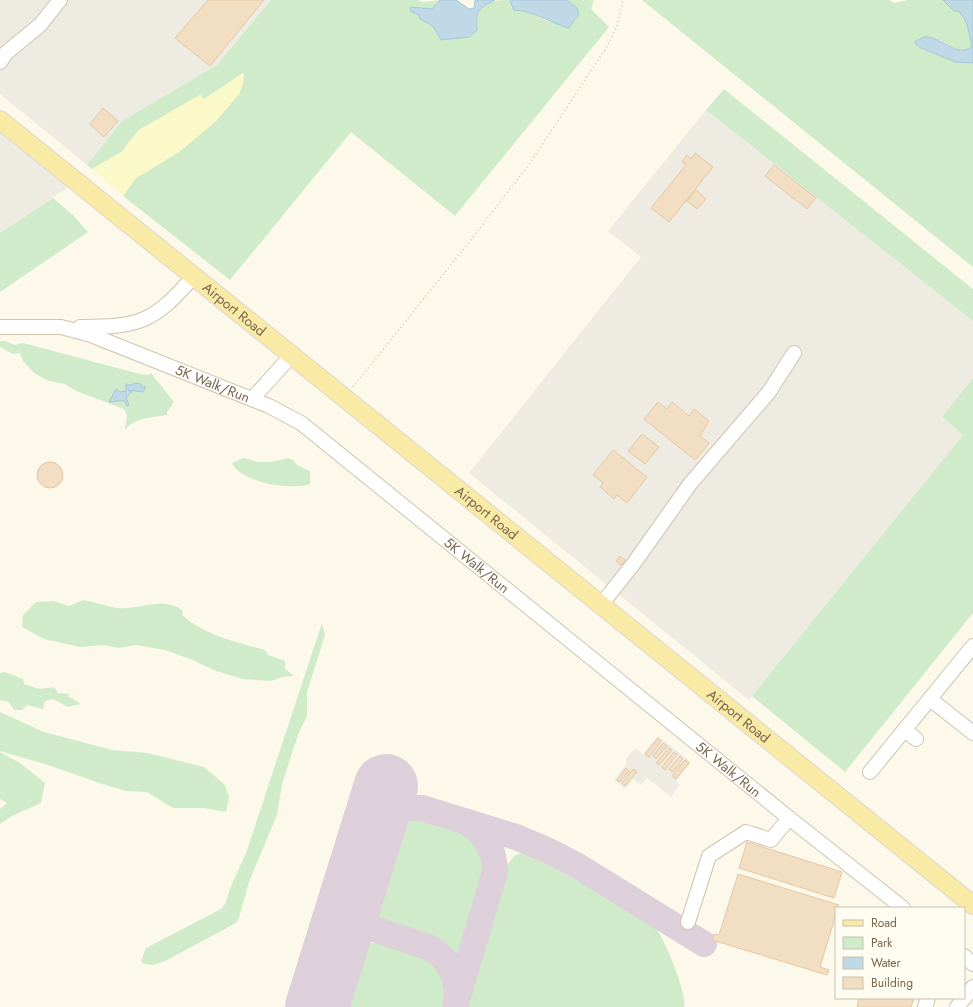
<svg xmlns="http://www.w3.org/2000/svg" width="973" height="1007" font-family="Jost,sans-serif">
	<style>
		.industrial { fill: #eeebe3 }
		.green { fill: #d0ebc9 }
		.sand { fill: #fbf9c7 }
		.water { fill: #bfd9e7; stroke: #a5c7d8 }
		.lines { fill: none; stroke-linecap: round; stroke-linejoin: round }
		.taxiway { stroke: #ded0da; stroke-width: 26 }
		.runway { stroke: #ded0da; stroke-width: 64 }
		.building { fill: #f2dec3; stroke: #e4c8a3 }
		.minor-casing { stroke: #cfc4b0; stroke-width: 16 }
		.major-casing { stroke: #dcd7d1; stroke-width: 20 }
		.path { stroke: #d7c2a5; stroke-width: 1.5; stroke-dasharray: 1 3; stroke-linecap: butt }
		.minor { stroke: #fff; stroke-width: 14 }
		.major { stroke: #f9eaa6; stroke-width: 18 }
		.labels { text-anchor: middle; stroke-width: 4; stroke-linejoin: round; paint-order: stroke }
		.street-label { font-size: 14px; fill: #78654d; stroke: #fffcf2 }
	</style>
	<rect width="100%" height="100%" fill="#fcf9eb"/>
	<path class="industrial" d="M0,0H271L217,65L122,121L87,165L0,94Z
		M706,110L973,321V378L942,417L963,435L749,700L469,473L641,257L608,231Z
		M0,130L70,186L0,233Z
		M658,736L691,762L676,781L680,785L671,797L647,778L641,785L633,779L625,789L614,780L627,763L625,760L635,748L643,754Z"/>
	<path class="green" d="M271,0H417L423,2L440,0L432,9L411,7L419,15L420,19L433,26L441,40L454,38L477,30C476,3 486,0 512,0L510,1L515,10C525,10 531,13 540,18C548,22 557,23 565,27L577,8L567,0H594L591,9L609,27L455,216L351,132L230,280L123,196L136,178L179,152L216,121L239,94L243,73L204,99L200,95L139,130L128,143L123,151L92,169L87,165L122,121L217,65Z
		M642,0H889L894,3L908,0H943L954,11L960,12L967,24L972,46C961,56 949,46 940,40L919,47L970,63H973V267Z
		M724,89L973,289V321L706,110Z
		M53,198L73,215L88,232L0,292V233Z
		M0,341H5L15,345L23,343L140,374L149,375L151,373L174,402L167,412V415C154,417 134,418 125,430L127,415L124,409L76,391L65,384L46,380L33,372L23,361L20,353L13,354L0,347Z
		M973,378V613L845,772L752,696L963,435L942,417Z
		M243,458L258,462H271L288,458L293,460L297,465L310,471V484C293,491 239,482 232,463Z
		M83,600C95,602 106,606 117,608C139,610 163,596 182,610L183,616C207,636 236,642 265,650L268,655L285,661V669L294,676L283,677L271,681L243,679L216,671L190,659L165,650L136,645L118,648L104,645L80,647L44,639L22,627L23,615L36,602L54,601L69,606Z
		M322,623L325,635L307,692V716L299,732L282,784L277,815L249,882L239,918L236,923L165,961L152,965L144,964L141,961L146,948L221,909L225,904L231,886L246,853Z
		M5,672L23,679L24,684L40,689L54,687L58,693L70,694L68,696L81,704L68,707L53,699L45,701L43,709L27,705L22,710H14L9,702L0,700V673Z
		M0,712L44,732L112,750L147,753L204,767L225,785L229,798L226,812L205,808H173L147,792L126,791L102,784L48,765L0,751Z
		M0,752L20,763L45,783L41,803L12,816L0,824V809L7,803L0,799Z
		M411,815C420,815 429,819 438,822C466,831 494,843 485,880L459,965L449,950L439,942L381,922L374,911L373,902L397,824L404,817Z
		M526,852L533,853L559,865L643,915C646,920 653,923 656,928C665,941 687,992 684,1007H464L508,864L515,855Z
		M377,942C391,946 427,953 436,963C447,975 449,992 444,1007H341L357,954L365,944Z"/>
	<path class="sand" d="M244,73L243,83L239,94L216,121L179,152L136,178L123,196L92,169L123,151L128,143L139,130L200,95L204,99Z"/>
	<path class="water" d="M440,0H456L469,9L474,8L475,0H495C477,9 476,11 477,30L469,37L441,40L433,26L420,19L419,15L410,11L411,7L432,9Z
		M512,0H567L577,8L579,14L569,28C550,23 534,11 514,10L510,1Z
		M943,0H973V63L955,62L919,47L915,43V41C918,40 922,38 924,37C941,35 957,60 972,46L967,24L960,12L954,11Z
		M135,383L141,384L142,388L145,386V388L143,392L128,390L132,392L126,398L129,405L127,406L125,401C119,400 114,402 109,402L116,389L120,392L126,391V384L131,385Z"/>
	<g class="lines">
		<path class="taxiway" d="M376,817L404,808H422L516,837L547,850L578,866L704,944
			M345,919L428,947C449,957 457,978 457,1000
			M455,1007L495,872C495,851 486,835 468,823"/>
		<path class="runway" d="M317,1007L386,786"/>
	</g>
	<path class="building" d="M208,0H264L210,66L175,38Z
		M103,108L118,121L104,137L90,124Z
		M695,153L713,167L669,222L651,208L686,165L682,162L687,155L691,159Z
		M774,165L816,198L807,209L765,176Z
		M696,190L706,199L697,209L687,201Z
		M658,402L667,409L672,402L689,416L694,409L709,421L700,436L709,443L695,460L644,419Z
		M642,434L659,447L645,464L628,451Z
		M613,450L647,477L627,503L617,495L614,499L600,487L603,483L593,475Z
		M37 475a13 13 0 1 1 26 0a13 13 0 1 1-26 0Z
		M620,556L625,560L621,565L616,561Z
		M658,738L661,741L649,757L645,754Z
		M663,743L667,746L656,759L653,756Z
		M669,748L672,750L659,765L656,763Z
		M674,752L677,754L665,770L662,767Z
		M680,756L683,759L673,772L669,769Z
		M685,760L689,763L676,779L672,776Z
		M626,768L629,771L620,782L617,780Z
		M633,769L637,772L625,786L622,783Z
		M747,842L842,872L834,898L739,868Z
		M738,874L839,905L836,908V914L820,967L829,970L827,975L712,940L714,934L719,935Z
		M859,998H914L911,1007H857Z"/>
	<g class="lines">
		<defs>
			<g id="minor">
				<path d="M0,62L6,53L40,25L60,0"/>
				<path id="s1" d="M0,327H61L91,335L269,406L301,423L789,818L903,908"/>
				<path d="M80,327C140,327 154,322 193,277"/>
				<path d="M252,399L291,356"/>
				<path d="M601,605L634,563L690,484L769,392L794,353"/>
				<path d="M930,699L973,733"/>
				<path d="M905,730L916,739"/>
				<path d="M870,772L973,646"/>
				<path d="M688,922L709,856L746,832L771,840L789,818"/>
				<path d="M964,956L973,964"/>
				<path d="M925,1007L928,998"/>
				<path d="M957,1007L973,987"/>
			</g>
			<g id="major">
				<path id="s2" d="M0,120L973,905"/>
			</g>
		</defs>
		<use href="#minor" class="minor-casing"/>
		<use href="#major" class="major-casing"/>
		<path class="path" d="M353,387L470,241L530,163L608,45L618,23L623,0"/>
		<use href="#minor" class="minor"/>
		<use href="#major" class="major"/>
	</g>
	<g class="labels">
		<g class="street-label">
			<text dy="5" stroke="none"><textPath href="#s2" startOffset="301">Airport Road</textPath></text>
			<text dy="5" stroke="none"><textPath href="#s1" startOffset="223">5K Walk/Run</textPath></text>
			<text dy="5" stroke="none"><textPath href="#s2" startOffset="625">Airport Road</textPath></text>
			<text dy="5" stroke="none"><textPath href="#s1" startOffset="546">5K Walk/Run</textPath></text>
			<text dy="5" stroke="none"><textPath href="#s2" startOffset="949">Airport Road</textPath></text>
			<text dy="5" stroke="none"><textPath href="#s1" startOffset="870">5K Walk/Run</textPath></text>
		</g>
	</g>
	<rect x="835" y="907" width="130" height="92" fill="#fffcf2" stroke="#c9c0b0"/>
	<rect x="843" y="920" width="20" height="6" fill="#f9eaa6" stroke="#c9c0b0"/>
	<text x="871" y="927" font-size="12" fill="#78654d">Road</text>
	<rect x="843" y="937" width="20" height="12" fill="#d0ebc9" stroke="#c9c0b0"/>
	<text x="871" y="947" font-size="12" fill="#78654d">Park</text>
	<rect x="843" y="957" width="20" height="12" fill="#bfd9e7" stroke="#c9c0b0"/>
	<text x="871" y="967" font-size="12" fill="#78654d">Water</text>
	<rect x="843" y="977" width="20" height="12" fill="#f2dec3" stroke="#c9c0b0"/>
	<text x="871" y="987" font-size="12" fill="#78654d">Building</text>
</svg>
